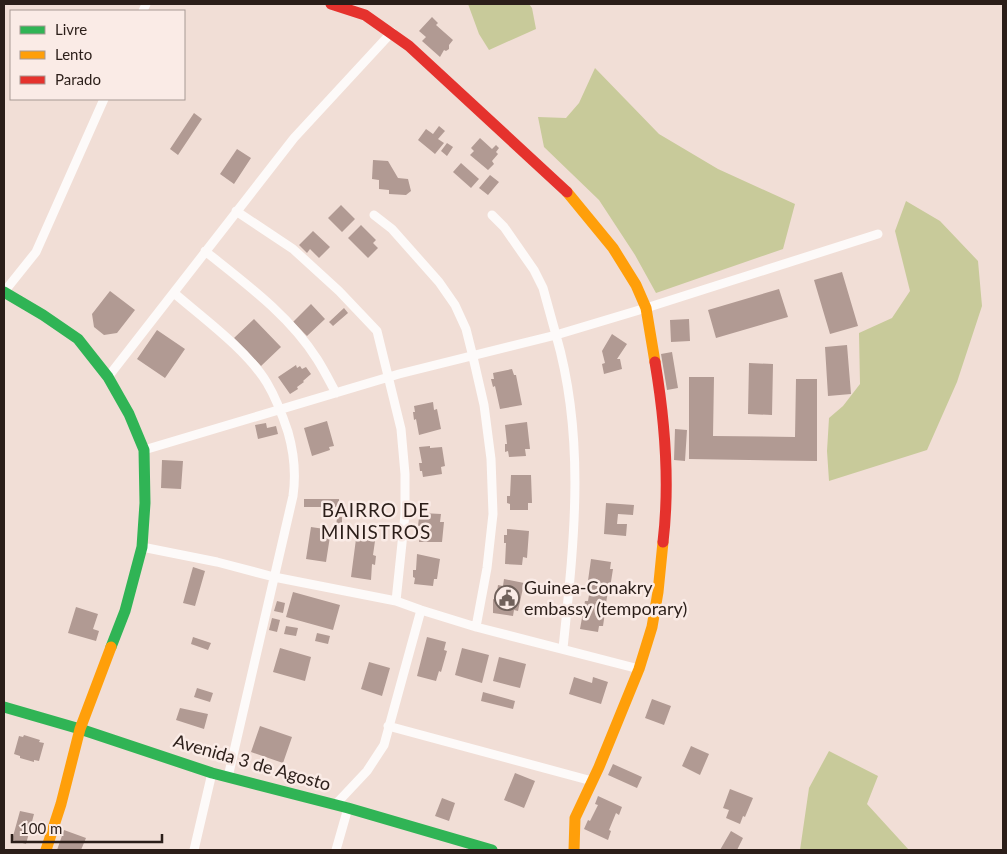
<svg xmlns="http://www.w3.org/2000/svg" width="1007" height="854" font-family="Lato,sans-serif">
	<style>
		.green { fill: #c8ca9a }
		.building { fill: #b19a93 }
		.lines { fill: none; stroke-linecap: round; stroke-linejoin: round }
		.street { stroke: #fdfaf9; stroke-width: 9 }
		.fast { stroke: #30b455; stroke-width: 11 }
		.slow { stroke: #ff9f0a; stroke-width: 11 }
		.jam { stroke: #e5322d; stroke-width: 11 }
		.labels { text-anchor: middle; stroke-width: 5; stroke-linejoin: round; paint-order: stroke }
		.poi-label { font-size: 18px; fill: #2b1e19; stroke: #faebe6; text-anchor: start }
		.street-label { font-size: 18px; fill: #2b1e19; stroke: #faebe6 }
		.neighbourhood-label { font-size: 19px; letter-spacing: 1px; fill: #2b1e19; stroke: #faebe6 }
	</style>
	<rect width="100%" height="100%" fill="#f1ded6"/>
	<path class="green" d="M468,4H529L532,8L536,29L489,50L479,34Z
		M595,68L659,134L718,169L795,204L783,249L656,293L635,255L599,200L544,147L538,117L566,118L579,103Z
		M906,201L940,221L978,261L982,306L957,382L927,450L829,481L827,451L829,418L843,406L860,384L859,333L892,318L910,291L895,231Z
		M829,751L878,776L867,804L909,850H800L809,788Z"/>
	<path class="building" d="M432,17L438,23L436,25L453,40L449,45V49L446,51L444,50L440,57L422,41L426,37L419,31Z
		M194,113L202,119L178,155L170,149Z
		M439,126L445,131L438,139L444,143L435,154L418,140L426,129L433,134Z
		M480,138L492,149L496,145L499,148L496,152L498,154L492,161L494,164L488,170L470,155L474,151L471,148Z
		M447,143L453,147L447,156L441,151Z
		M237,149L251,158L234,184L220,174Z
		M373,160L388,161L398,178L408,179L411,191L406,195L389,194V190L379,189V180L372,179Z
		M461,163L479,179L471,188L453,172Z
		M490,175L499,182L488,195L479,188Z
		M341,205L355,219L342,232L328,218Z
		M361,225L376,240L373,243L378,248L368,258L348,238Z
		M313,231L330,247L319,258L310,249L307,253L299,245Z
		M842,272L858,326L830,334L814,280Z
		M779,289L788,317L716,338L708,310Z
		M110,291L135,310L117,333L104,335L94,327L92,314Z
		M311,304L325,319L307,336L293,322Z
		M344,308L348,313L333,326L329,322Z
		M254,319L281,347L261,366L234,338Z
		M689,319L690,341L671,342L670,320Z
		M157,330L185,349L165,378L137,359Z
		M612,334L627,344L617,359H620L622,369L604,374L602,364L605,363L602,351Z
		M847,345L851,394L828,396L825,347Z
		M672,352L678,388L667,390L661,354Z
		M749,363L773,364L772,415L748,414Z
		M296,365L297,368L300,366L302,369L306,367L311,374L303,381L304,382L297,387L298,389L290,394L278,377Z
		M512,369L514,375H516L522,405L500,409L495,386L493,387L491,379H494L493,373Z
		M689,377H714L713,436L795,437L796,379H817V461L689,459Z
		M433,402L434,410L437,409L441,429L419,435L416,419L414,420L413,412H415L414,406Z
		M327,421L334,446L329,447L330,450L312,456L304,428Z
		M527,422L530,449H525L526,456L509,457L508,451L505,452V444H507L505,425Z
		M266,423L267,428L276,426L278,434L258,439L255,425Z
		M675,429L687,430L685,461L674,460Z
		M430,446V448L442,447L445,466L441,467L442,474L423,477L422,471H420L419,463H422L419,447Z
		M162,460L183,461L181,489L161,488Z
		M511,475H531L532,503H528V510H510V504L507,503V496H510Z
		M304,499H339V507H304Z
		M606,503L634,505L633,515L618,514L617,524H627L626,536L604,534Z
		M422,513L441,514L440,522H444L442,542H419L421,526H418L419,518L421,519Z
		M337,517H342V529L336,528Z
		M311,527L331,530L326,562L306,559Z
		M507,529L529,531L527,558L523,557L522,565L505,564L506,543H504V535H507Z
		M356,539L375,541L373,555L376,556L375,565L372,564L371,580L351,577Z
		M417,554L440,559L437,579H434L433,586L414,584L415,578L413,577V570H416Z
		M591,559L611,562L610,569H613L610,588L605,587V591H608L606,603L594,601L602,603V606H606L603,626H599L598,632L580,629L585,601H588L590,589L600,590L587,588Z
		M193,567L205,571L195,606L183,603Z
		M504,579L524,583L518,611L514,610L513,616L493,613V599L496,600L498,585L503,586Z
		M293,592L340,605L333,630L286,617Z
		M277,601L285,603L283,613L274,611Z
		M76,607L98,614L93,629L99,631L96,641L68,633Z
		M272,618L280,620L277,632L269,630Z
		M286,626L298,628L296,636L284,634Z
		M317,633L330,636L328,644L315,641Z
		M193,637L211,643L208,650L191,644Z
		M427,637L446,642L444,650L447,651L441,672L439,671L436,681L417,676Z
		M280,648L311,657L305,681L273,672Z
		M462,648L489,655L482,683L455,675Z
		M499,657L526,664L520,688L493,681Z
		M369,662L390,668L382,696L361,689Z
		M574,677L592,683L593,677L608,682L601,704L569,694Z
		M197,688L213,693L210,702L194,697Z
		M483,692L515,701L513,709L481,701Z
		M652,699L671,706L664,725L645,718Z
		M180,708L208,714L204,729L176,720Z
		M260,726L292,737L283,763L251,752Z
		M24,735L40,740L39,742L44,743L39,761L34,760V762L20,758V756L14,754L19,736L23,737Z
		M691,746L709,754L700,775L682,766Z
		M613,764L642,777L637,788L608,775Z
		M515,773L535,781L524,808L504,800Z
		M730,789L753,798L745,817L743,816L740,824L726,818L729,810L723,808Z
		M598,796L622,807L619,815L616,813L609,830L611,831L608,840L584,829L588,820L590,821L598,805L595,804Z
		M442,798L455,803L449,821L435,816Z
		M20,811L34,814L26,844L12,840Z
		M64,830L86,838L81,850H57Z
		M731,831L743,838L737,850H720Z"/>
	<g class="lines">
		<path class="street" d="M143,11L146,4
			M236,211L293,249L339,291L377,331L401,429L405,474V514L396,601
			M374,215L392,229L439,282L455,305L466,329L473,357L484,405L491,459L493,514L487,568L476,627
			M205,251C245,283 289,315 317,359C324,370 330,382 336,393
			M4,292L36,252L104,99
			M174,293C203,318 247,350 267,383C276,398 282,414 288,432C294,453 296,475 293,496L228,777
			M108,377L294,138L392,32
			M144,450L399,374L556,335L543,288L534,270L504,227L492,215
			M142,547L217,562L274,577L396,601L421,610L476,627L639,669
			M563,648C574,543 586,439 556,335L646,308L878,234
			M388,726L592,781
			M335,805L367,771L384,745L421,610
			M194,850L212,773
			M336,850L348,808"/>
		<path class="fast" d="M4,292L43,315L78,339L108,377L129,414L144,450L145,503L142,547L125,611L111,647
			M4,707L80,729L212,773L348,808L492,850"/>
		<path class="slow" d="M567,192L613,248L636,285L646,308L655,362
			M46,850L61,804L80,729L111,647
			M574,850L575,818L599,767L639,669L652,627L658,592L663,542"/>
		<path class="jam" d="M331,4L365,15L409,46L567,192
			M655,362C665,421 670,483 663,542"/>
	</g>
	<defs>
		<symbol id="civic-ring" viewBox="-11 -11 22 22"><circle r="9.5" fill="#faebe6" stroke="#70615b" stroke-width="1.5"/><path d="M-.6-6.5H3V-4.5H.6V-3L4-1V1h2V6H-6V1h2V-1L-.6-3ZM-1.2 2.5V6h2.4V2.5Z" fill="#70615b"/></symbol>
	</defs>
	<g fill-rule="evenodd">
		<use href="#civic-ring" x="493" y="584" width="28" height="28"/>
	</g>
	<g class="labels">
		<g class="poi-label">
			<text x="524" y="594">Guinea-Conakry<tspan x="524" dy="21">embassy (temporary)</tspan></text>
		</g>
		<g class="street-label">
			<text transform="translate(252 763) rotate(16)" y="6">Avenida 3 de Agosto</text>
		</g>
		<g class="neighbourhood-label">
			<text x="376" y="517">BAIRRO DE<tspan x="376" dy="22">MINISTROS</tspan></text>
		</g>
	</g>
	<rect width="1007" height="854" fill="none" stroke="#2b1e19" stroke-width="10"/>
	<rect x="10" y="10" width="175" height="90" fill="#faebe6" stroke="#a79994"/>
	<rect x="20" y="26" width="25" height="8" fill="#30b455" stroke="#a79994"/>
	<text x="55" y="35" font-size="15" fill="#2b1e19">Livre</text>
	<rect x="20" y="51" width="25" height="8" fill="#ff9f0a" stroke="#a79994"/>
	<text x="55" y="60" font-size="15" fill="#2b1e19">Lento</text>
	<rect x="20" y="76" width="25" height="8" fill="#e5322d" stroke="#a79994"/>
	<text x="55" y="85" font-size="15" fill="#2b1e19">Parado</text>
	<path d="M12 834v8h150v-8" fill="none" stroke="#2b1e19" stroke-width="2.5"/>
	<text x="20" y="834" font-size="15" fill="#2b1e19" stroke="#faebe6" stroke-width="4" paint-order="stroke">100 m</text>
</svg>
